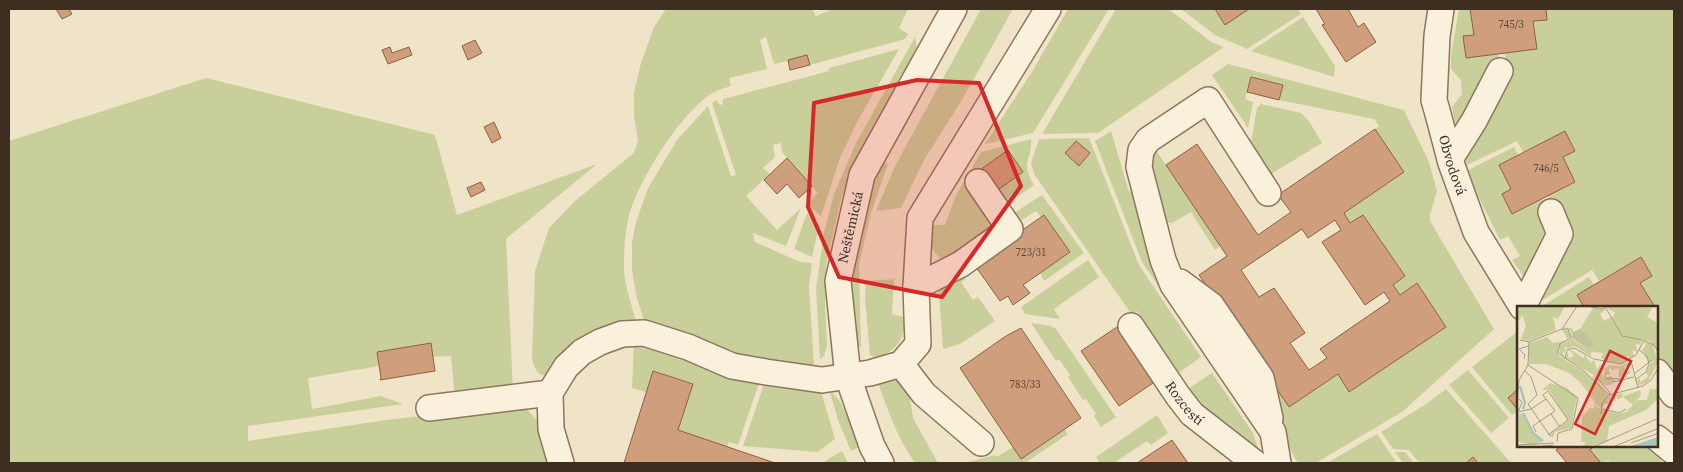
<svg xmlns="http://www.w3.org/2000/svg" width="1683" height="472" font-family="'Source Serif 4',serif">
	<style>
		.green { fill: #c9cf9b; fill-rule: evenodd }
		.building { fill: #cf9f7d; stroke: #8d5f41; fill-rule: evenodd }
		.lines { fill: none; stroke-linecap: round; stroke-linejoin: round }
		.minor-casing { stroke: #8d765c; stroke-width: 28 }
		.minor { stroke: #faf1dc; stroke-width: 25 }
		.marked { fill: #d62828; fill-opacity: 0.2; stroke: #d62828; stroke-width: 4; stroke-linejoin: round }
		.labels { text-anchor: middle; stroke-width: 4.5; stroke-linejoin: round; paint-order: stroke }
		.number-label { font-size: 11px; fill: #624a37 }
		.street-label { font-size: 14px; fill: #3d2e20; stroke: #f7eed8 }
		.inset-river { fill: none; stroke: #a9c4bc; stroke-width: 2.5 }
		.inset-road { fill: none; stroke: #a89b85; stroke-width: 1 }
		.view { fill: #d62828; fill-opacity: 0.15; stroke: #d62828; stroke-width: 2.5 }
		.inset-edge { fill: none; stroke: #3d2e20; stroke-width: 2.5 }
	</style>
	<rect width="100%" height="100%" fill="#f0e4c8"/>
	<path class="green" d="M666,9H812L816,16L833,9H908L899,28L908,34L905,39L810,65L807,56L774,64L766,37L760,40L767,69L729,78L731,86C721,89 712,92 704,99C676,122 638,181 629,216C625,232 624,249 624,266C623,281 633,309 637,325L550,377C538,376 535,370 532,359L535,271L549,228L576,200L634,153L638,140L634,116V92L641,63L654,27Z
		M981,9H1013L962,100L924,160L901,208L876,211L895,166Z
		M1068,9H1109L1033,133L985,144L1033,70Z
		M1116,9H1169L1211,42L1224,47L1098,133L1042,134Z
		M1181,9H1215L1225,24L1249,9H1298L1301,14L1247,49L1215,35Z
		M1459,9H1470L1474,35L1463,37L1466,58L1498,54L1500,64L1457,134L1452,107L1462,94L1461,80L1451,69V56Z
		M1546,9H1674V385L1657,362V307H1654L1640,283L1652,275L1641,257L1599,281L1592,270L1541,301L1540,288L1551,207L1548,196L1575,182L1563,157L1575,151L1565,131L1523,152L1517,141L1467,165C1458,140 1497,100 1506,77C1508,70 1505,60 1505,53L1537,49L1533,21L1547,19Z
		M1303,17L1335,66L1334,77L1251,51Z
		M915,37L917,48L855,162L842,195L826,265L825,306L827,346L824,356L820,359L816,289L824,232L834,194L856,143Z
		M899,49L857,122L840,158L821,216L807,204L818,193L782,152L781,143L773,145L775,157L763,168L770,174L746,196L777,230L801,208L786,246L753,233L755,242L800,262L812,263L809,286L814,364L804,367L763,363L646,326L636,295L632,270V242L636,222L648,188L677,140L708,106L731,176L736,175L712,103L716,100L720,105L723,104V99L829,71V68Z
		M1228,64L1404,110L1429,162L1437,191L1430,215V221L1494,329L1402,412L1316,463H1298L1288,446L1270,379L1289,407L1338,374L1349,392L1446,326L1417,283L1400,295L1393,285L1405,276L1363,215L1350,223L1344,213L1404,172L1375,129L1379,126L1374,119L1279,100L1282,85L1251,77L1245,99L1253,102L1248,128L1212,75Z
		M206,78L435,135L457,215L597,164L506,239L513,391L455,398L451,356L433,357L431,343L377,352L379,366L308,378L312,409L381,396L403,404L248,426V441L386,420L523,405L543,427L552,463H9V141Z
		M1261,104L1301,113L1309,121L1322,143L1271,174L1251,142L1257,108Z
		M1111,131L1129,192L1137,188L1206,355L1142,262L1095,141Z
		M1089,138L1139,265L1201,357L1173,377L1141,331L1148,326L1137,311L1132,315L1034,174L1031,163L1039,139ZM1076,141L1090,153L1079,166L1065,153Z
		M1031,139C1033,160 1019,161 1034,185L1000,209L997,229L943,260C931,251 922,238 933,225H945L956,195L981,152ZM1008,150L1023,172L995,191L980,170Z
		M1153,146L1220,246L1215,250L1191,212L1172,223L1164,222L1148,179Z
		M1514,147L1518,155L1499,165L1511,189L1502,195L1512,214L1541,199L1553,228L1529,284L1512,260L1520,256L1508,236L1500,240L1475,190L1468,170Z
		M883,162L888,164L871,213L859,265L861,348L852,338V262L865,205Z
		M1042,195L1084,253L1044,281L1040,273L1070,252L1044,215L1041,217L1036,211L1017,223L1011,215Z
		M807,213L819,225L812,257L794,249Z
		M1088,260L1099,277L1054,309L1060,319L1025,314L1021,307Z
		M962,273L966,279L961,282L973,300L978,297L995,321L960,344L943,349L939,293L947,281Z
		M1589,277L1594,285L1577,295L1584,307H1546L1544,305Z
		M894,279L892,314L903,317C907,330 901,344 889,352C885,355 879,356 874,357L870,355L865,299L866,281Z
		M1031,323L1051,326L1056,329L1116,417L1101,427L1094,416L1096,414L1086,399L1083,400L1068,377L1070,375L1059,359L1056,361Z
		M1518,331V389L1508,398L1518,410L1512,415L1472,367Z
		M634,342L760,380L738,445L729,442L727,447L678,430L693,383L653,371L646,392L632,388Z
		M1468,370L1509,418L1491,433L1449,385Z
		M1212,373L1253,433L1259,451L1183,392Z
		M892,374L908,386L913,418L938,463H915C898,439 887,410 878,382Z
		M765,381L820,388L835,439L818,452L743,446Z
		M1446,389L1511,463H1478L1473,457L1466,463H1419L1409,450L1393,449L1381,432L1426,404Z
		M830,392C844,399 853,433 859,447L851,451L838,420Z
		M1157,415L1168,433L1151,445L1147,441L1114,463H1100L1096,457Z
		M1064,429L1068,434L1025,463H965L995,455L997,457L1013,447L1021,458Z
		M1377,434L1397,463H1327Z
		M1594,446H1645L1660,456L1661,463H1610L1608,460L1604,463H1601L1590,450Z
		M842,451L848,463H827L825,461Z
		M1395,452H1405L1414,463H1403Z"/>
	<path class="building" d="M56,9H69L72,14L62,19Z
		M1215,9H1249L1225,25Z
		M1316,9H1348L1358,27L1364,23L1376,42L1346,62L1322,25L1325,24Z
		M1470,9H1546L1547,20L1533,21L1537,49L1466,58L1463,36L1474,35Z
		M475,40L482,53L468,60L462,46Z
		M390,47L392,53L409,47L412,55L388,64L382,50Z
		M807,55L810,65L790,70L788,60Z
		M1251,77L1283,85L1279,100L1247,92Z
		M494,122L501,138L492,143L484,127Z
		M1375,129L1404,172L1344,213L1350,223L1363,215L1405,276L1393,285L1400,295L1417,283L1446,327L1349,392L1338,374L1289,407L1199,275L1227,256L1166,165L1197,144L1258,235L1291,212L1278,195ZM1335,220L1341,230L1322,242L1365,305L1384,292L1390,301L1320,349L1327,358L1309,370L1290,343L1305,333L1274,288L1259,297L1241,270L1302,229L1308,238Z
		M1565,131L1575,151L1563,157L1575,182L1512,214L1502,194L1511,189L1499,165Z
		M1076,141L1090,153L1079,166L1065,153Z
		M1008,150L1023,172L995,192L980,170Z
		M787,158L812,186L799,198L787,184L777,194L764,180Z
		M481,182L485,190L471,197L467,188Z
		M1044,215L1070,252L1023,285L1030,293L1013,305L1008,296L1000,301L974,264Z
		M1641,257L1652,276L1640,283L1655,307H1584L1577,295Z
		M1117,327L1156,381L1119,406L1081,351Z
		M1021,328L1081,418L1021,459L960,368L1006,336Z
		M431,343L435,371L380,380L381,378L377,352Z
		M653,371L693,384L678,430L775,463H624Z
		M1518,389V410L1508,398Z
		M1172,440L1188,463H1137Z
		M1561,446H1594L1590,450L1601,463H1567L1556,450Z
		M1473,457L1478,463H1466Z"/>
	<g class="lines">
		<defs>
			<g id="minor">
				<path id="s1" d="M1441,9L1437,36L1434,100L1438,114L1451,163L1476,232L1522,307"/>
				<path d="M1450,159L1474,121L1500,71"/>
				<path d="M1268,193L1208,100L1148,140L1141,150L1139,167L1163,260L1173,285L1273,432L1278,463"/>
				<path d="M1180,282L1211,305L1261,378L1270,418"/>
				<path d="M916,287L961,264L1010,229L978,182"/>
				<path d="M1523,307L1560,234L1551,212"/>
				<path id="s2" d="M1131,326L1178,396L1192,414L1255,463"/>
				<path d="M901,364L924,394L981,443"/>
				<path d="M1657,372L1674,395"/>
				<path d="M429,408L550,393"/>
				<path d="M1657,438L1674,452"/>
				<path d="M561,463L551,429L550,393L566,367L582,352L600,342L622,334L644,333L688,347L732,366L766,372L822,380L870,373L901,364L918,344L916,287L920,218L1048,9"/>
				<path id="s3" d="M881,463L872,446L848,377L838,281L862,175L954,9"/>
			</g>
		</defs>
		<use href="#minor" class="minor-casing"/>
		<use href="#minor" class="minor"/>
	</g>
	<path class="marked" d="M917,80L979,83L1021,186L942,297L839,277L808,207L814,103Z"/>
	<g class="labels">
		<g class="number-label">
			<text x="1511" y="28">745/3</text>
			<text x="1546" y="172">746/5</text>
			<text x="1031" y="256">723/31</text>
			<text x="1025" y="388">783/33</text>
		</g>
		<g class="street-label">
			<text dy="5" stroke="none"><textPath href="#s1" startOffset="159">Obvodová</textPath></text>
			<text dy="5" stroke="none"><textPath href="#s3" startOffset="244">Neštěmická</textPath></text>
			<text dy="5" stroke="none"><textPath href="#s2" startOffset="94">Rozcestí</textPath></text>
		</g>
	</g>
	<g transform="translate(1517 306)">
		<rect width="141" height="141" fill="#f0e4c8"/>
		<path d="M0,0H48L41,13L36,11L39,24L12,35L4,33L9,19L5,9L0,18ZM93,0L135,2L130,11L141,17V46L133,35L112,31L125,34L123,39L119,37L120,46L115,44L117,50L113,53L110,49L111,54L104,57L91,56L84,52L86,47L74,46V50L57,40L51,43L48,40V47L45,46L48,51L43,49V39L55,33L54,25L45,20L56,23V34L69,42L78,40L74,31L63,23L76,2L89,3L83,8L87,15L94,11L101,25L95,11L98,7L90,2ZM45,23L52,25L54,29L51,33L42,39L41,49L70,68L91,90L85,103L78,98L79,101L101,108L109,106L121,94H130L133,83H141V93L129,104L92,120L90,136L67,141L68,136H64L65,111L73,102L77,103L78,96L63,76L52,67L29,58H12V37L30,31L36,37L51,34ZM126,35L135,37L141,56L131,76L121,80L120,74L123,72V76L132,70L129,68L133,58L138,54L132,57L125,44L129,39ZM52,43L67,52V48L74,57L77,54L80,64L82,60L84,59L83,62H90L92,59L104,60L113,56L115,59L107,60L109,65L115,66L109,70L114,71H101L102,62L95,64L92,61V67H87L88,63L85,66L87,73L94,70L99,75L93,79H99H88L78,72L90,88L83,83L75,71L77,69L49,53L50,46L52,52L57,50ZM33,77L50,82L60,91L54,122L38,126L36,132L33,128L51,115L32,84H25ZM123,84L124,89L116,99L106,91L102,93L98,92L100,96L95,92L91,98H86L92,90L106,87L105,91ZM0,107L5,108L16,128L26,135L18,139L0,136Z" fill="#c9cf9b"/>
		<path d="M63,23L74,31L78,40L70,42L56,33V26Z" fill="#bfc49a"/>
		<path d="M141,131V141H111Z" fill="#a9c4bc"/>
		<path class="inset-river" d="M3,80L8,97L6,103M6,107L16,127L26,135M126,141L142,137"/>
		<path class="inset-road" d="M70,0L85,3L92,0M89,2L105,30L126,34M45,23L60,0M3,34L12,36L45,23H51L54,32L43,38L41,47L67,65L92,89L126,80L134,74L142,61M7,53L8,49L2,43L11,40M48,53L50,44L57,42L77,53L104,58L119,49L127,34L138,40L142,48M114,55L121,82M11,59L61,92L55,123L41,127L40,136M8,65L14,71L20,89L11,98L34,131M93,67L88,68V72L105,73M117,68L135,54M80,72L93,87L85,98L84,108M118,74L129,66L132,58L130,50L122,44M96,76L117,71M0,98L2,74L11,59L12,36M0,103L2,104L5,96L2,93M86,103L102,107L109,103M0,106L14,103L29,93M34,108L43,121M19,126L16,120L38,105L26,89L31,85L51,114L31,129M114,137L142,127M0,139L37,137M19,141L36,139M76,141L142,112M96,141L142,122"/>
		<path class="view" d="M93,45L114,55L78,128L58,118Z"/>
		<rect width="141" height="141" class="inset-edge"/>
	</g>
	<rect width="1683" height="472" fill="none" stroke="#3d2e20" stroke-width="20"/>
</svg>
